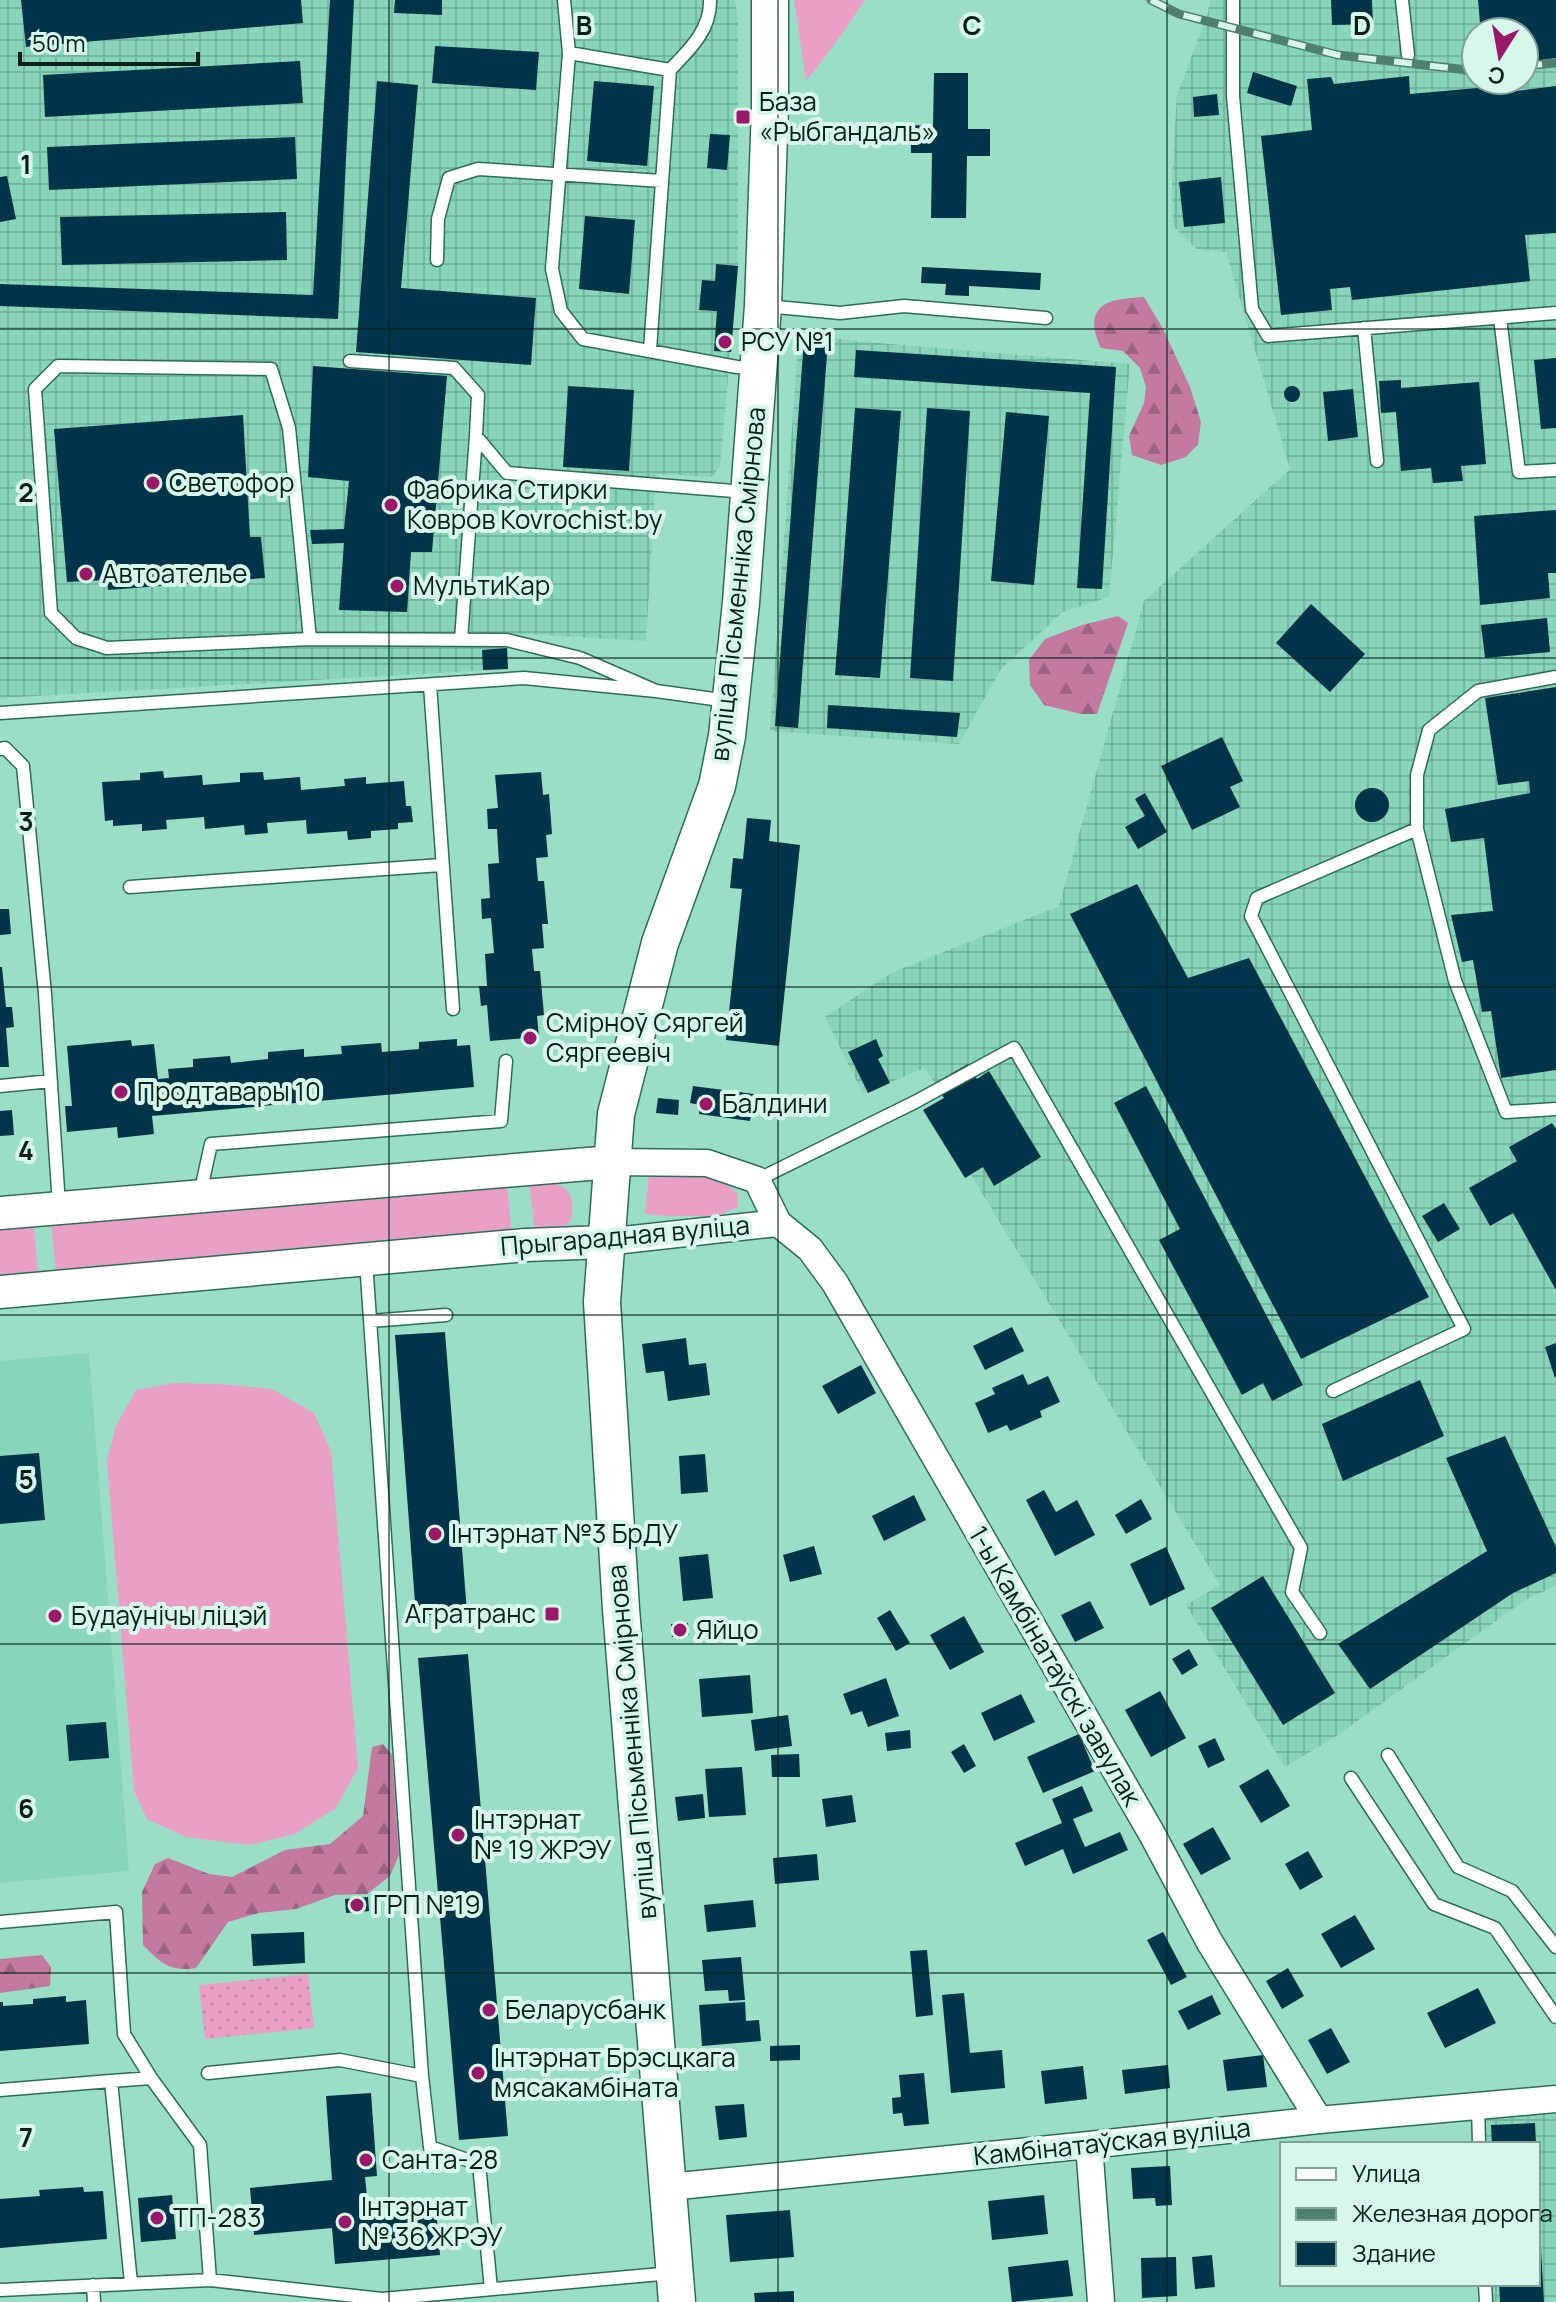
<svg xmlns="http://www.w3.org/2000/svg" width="1556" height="2302" font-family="Manrope,sans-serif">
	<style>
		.built { fill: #88d6ba }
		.industrial { fill: url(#industrial-grid); fill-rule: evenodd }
		.grass { fill: #eaa0c4 }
		.forest { fill: url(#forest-firs) }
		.park { fill: url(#park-dots) }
		.building { fill: #003549 }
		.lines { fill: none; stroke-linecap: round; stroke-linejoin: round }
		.service-casing { stroke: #2a6e58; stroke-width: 15 }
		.minor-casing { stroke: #2a6e58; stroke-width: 29 }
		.tertiary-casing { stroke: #2a6e58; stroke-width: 35 }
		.secondary-casing { stroke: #2a6e58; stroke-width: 39 }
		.service { stroke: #fff; stroke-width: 12 }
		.minor { stroke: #fff; stroke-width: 26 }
		.tertiary { stroke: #fff; stroke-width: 32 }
		.secondary { stroke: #fff; stroke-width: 36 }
		.rail-casing { stroke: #4f7f6f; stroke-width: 9 }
		.rail { stroke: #d6f7ea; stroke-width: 6; stroke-dasharray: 18; stroke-linecap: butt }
		.grid { fill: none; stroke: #042018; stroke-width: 2; stroke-opacity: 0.55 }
		.poi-dot { fill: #9b1769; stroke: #d6f7ea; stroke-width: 3 }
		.labels { text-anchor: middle; stroke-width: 8; stroke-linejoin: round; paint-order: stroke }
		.poi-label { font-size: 26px; fill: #042018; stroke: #d6f7ea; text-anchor: start }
		.street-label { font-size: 26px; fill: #042018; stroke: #d6f7ea }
		.grid-label { font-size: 26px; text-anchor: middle; font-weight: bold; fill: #042018; stroke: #d6f7ea; stroke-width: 8; stroke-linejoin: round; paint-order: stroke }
	</style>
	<defs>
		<pattern id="industrial-grid" width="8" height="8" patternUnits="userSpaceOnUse" patternTransform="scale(2)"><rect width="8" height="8" fill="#88d6ba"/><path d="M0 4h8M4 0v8" fill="none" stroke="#74b79f"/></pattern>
		<pattern id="forest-firs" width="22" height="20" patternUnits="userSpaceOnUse" patternTransform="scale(2)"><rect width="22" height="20" fill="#c37a9e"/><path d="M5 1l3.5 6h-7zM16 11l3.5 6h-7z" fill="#9c6480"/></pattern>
		<pattern id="park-dots" width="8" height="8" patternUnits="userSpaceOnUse" patternTransform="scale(2)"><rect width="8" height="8" fill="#eaa0c4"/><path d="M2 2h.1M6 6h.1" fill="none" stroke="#c78aa8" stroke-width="1.8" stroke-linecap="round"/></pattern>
	</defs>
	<rect width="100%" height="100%" fill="#9adec5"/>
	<path class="built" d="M89,1353L129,1871L0,1883V1361Z"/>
	<path class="industrial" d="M0,0H735L738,18V266L720,467L711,477L656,474L646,641L507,633L508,669L0,698Z
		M1210,0H1556V1586L1525,1600L1338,1735L1285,1767L1186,1605L1220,1585L971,1175L965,1178L923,1110L944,1098L935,1083L924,1068L863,1094L825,1017L891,973L1059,906L1144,601L1290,469L1226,252L1197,249L1173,226L1172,181L1177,95L1208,13ZM1476,32H1524V80H1476Z
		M799,333L855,341L1130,364L1109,597L1063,612L1001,669L959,744L770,731Z
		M1556,2114V2302H1493L1492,2284H1538V2144H1485L1484,2118Z"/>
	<path class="grass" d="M794,0H865L832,48L806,81Z
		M649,1175C677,1176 718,1171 738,1194V1207L717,1216H665L645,1214Z
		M529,1182C560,1182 579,1185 570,1222C560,1230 548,1231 535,1231Z
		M507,1184L512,1235L56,1272L51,1223Z
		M34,1227L38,1272L0,1276V1230Z
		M175,1383L219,1384L272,1389L314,1413L331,1451L358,1768L336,1808L295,1834L250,1845L186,1837L147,1819L134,1791L107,1461L116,1426L136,1390Z"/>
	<path class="forest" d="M1144,297L1163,329L1190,387L1201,422L1198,444L1186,457L1161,465L1132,455L1129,436L1144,403L1146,387L1140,368L1123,351L1101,348C1093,332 1088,310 1110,302C1120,298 1133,298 1144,297Z
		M1118,616L1128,623L1097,714H1081L1044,705L1030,685L1029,660L1045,639L1082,625Z
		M383,1744L392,1755L399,1855L390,1876L367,1894L335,1895L296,1909L259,1913L228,1922L196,1968C169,1972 161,1963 143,1945L142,1892L155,1864L168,1858L209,1874L232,1877L285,1850L330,1844L363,1816L372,1747Z
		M42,1955L51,1967L50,1986L0,1993V1959Z"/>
	<path class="park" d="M308,1974L314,2028L205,2039L199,1985Z"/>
	<path class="building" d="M21,0H301L303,23L26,47Z
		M330,0H354L338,319L0,306V284L313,295Z
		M395,0H442V15L394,13Z
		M1331,0H1372L1373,24L1332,25Z
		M1478,0H1556V58L1524,62V32H1481Z
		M435,46L539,52L536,90L432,83Z
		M300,61L303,103L45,117L43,75Z
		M1253,72L1297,86L1291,106L1247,93Z
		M934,73H968V129H990V156H967L966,218H931L932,153H911V125L933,126Z
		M1409,76L1410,94L1500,86L1501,93L1556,86V233L1525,235L1530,281L1352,300L1350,287L1330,289L1332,310L1281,315L1261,136L1312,130L1307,79L1331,77L1334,84Z
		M377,81L418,85L401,288L536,298L531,365L356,352Z
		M594,81L654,86L647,166L587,161Z
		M1217,94L1219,115L1194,117L1193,97Z
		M710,134L730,135L727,170L707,168Z
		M295,137L297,179L49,190L47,147Z
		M7,176L16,219L0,222V177Z
		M1221,177L1225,223L1184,227L1179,182Z
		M286,212L287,260L62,265L60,217Z
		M585,216L635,220L629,294L579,289Z
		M716,264L738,266L731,352L714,351L717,311L699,310L702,280L715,281Z
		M922,267L1041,273L1040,290L969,286V296L945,295L946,284L921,283Z
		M804,340L828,342L798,728L775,726Z
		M856,350L1116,367L1102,589L1077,588L1090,393L854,377Z
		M1556,358V428L1541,429L1534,360Z
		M313,366L447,376L432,552H411L407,612L339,610L344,543L312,544L310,530L344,529L349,481L308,477Z
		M1401,380V388L1479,382L1486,464L1461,466L1463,481L1433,483L1431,468L1401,471L1396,412L1381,413L1379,381Z
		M568,386L634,390L629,471L563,467Z
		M1284 394a8 8 0 1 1 16 0a8 8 0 1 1-16 0Z
		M1353,389L1358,437L1328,441L1323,392Z
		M855,408L901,411L880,678L835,675Z
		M927,408L970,411L953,681L910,678Z
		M1006,412L1049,416L1034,585L991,581Z
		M243,415L250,537H261L265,578L108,590L107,580L67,582L54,429Z
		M1556,510V573H1548L1550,598L1480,605L1474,516Z
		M1311,604L1365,654L1330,692L1276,643Z
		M1547,618L1550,652L1485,658L1481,625Z
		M507,648L508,669L483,670L482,650Z
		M1556,687V1070L1501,1078L1491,1011L1482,1012L1473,960L1462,962L1451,915L1493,911L1484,838L1451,842L1445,809L1530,793L1529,781L1498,785L1485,698Z
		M828,705L960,713L957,737L827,728Z
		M1222,737L1243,781L1230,787L1240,807L1192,830L1161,766Z
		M163,771L164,778L202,775L203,785L240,782V773L263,772L264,780L300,777L301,790L345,786L344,779L366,777V784L404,781L406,806H411L413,822L398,823V829L371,831V838L348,840L347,831L307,834L306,820L267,823L268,833L245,835L244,825L205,829L204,817L166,820L167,829L142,831V824L113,826V820L105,821L102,782L140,780V773Z
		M541,772L543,795L549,794L552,834L546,835L548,857L536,858L538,881H544L548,924H542L544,948L532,949L534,971H540L544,1015L537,1016L539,1037L490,1041L487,1005L481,1006L479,986H487L485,954L494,953L491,918L482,919L481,899L490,898L488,864L499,863L497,829H488L487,809L498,808L495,775Z
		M1355 805a17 17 0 1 1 34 0a17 17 0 1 1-34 0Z
		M1145,793L1167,832L1138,849L1125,827L1145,816L1135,799Z
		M747,818L771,820L769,841L800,845L779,1046L726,1040L742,889L730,888L733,858L743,859Z
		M1137,884L1188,978L1249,958L1429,1297L1301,1359L1070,914Z
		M0,909H9L11,934L0,935Z
		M0,967H2L6,1007H12L14,1027L6,1028L9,1067H0Z
		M457,1039V1046L470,1045L474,1087L152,1116L154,1134L118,1138L117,1127L67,1132L65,1106H72L67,1046L131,1040L132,1046L154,1044L158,1079L169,1078L168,1069L193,1067V1059L230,1056L231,1063L268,1059V1052L304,1049V1057L342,1054L341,1046L381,1043L382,1052L419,1049V1042Z
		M876,1039L883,1056L878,1059L890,1083L868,1093L848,1052Z
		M968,1064L977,1079L989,1071L1041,1157L994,1186L983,1167L965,1178L923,1110L944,1098L935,1083Z
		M693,1086L754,1094L750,1121L699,1114L700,1105L690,1103Z
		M1146,1086L1303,1385L1272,1401L1263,1383L1242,1395L1159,1240L1180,1229L1114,1103Z
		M658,1098L679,1100L678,1115L656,1113Z
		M12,1110L14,1135L0,1136V1111Z
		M1552,1123L1556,1129V1290L1513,1213L1490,1226L1469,1188L1517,1161L1509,1147Z
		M1444,1203L1460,1229L1438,1242L1422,1216Z
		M1012,1327L1024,1351L985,1370L973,1346Z
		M445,1332L467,1612L416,1616L395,1335Z
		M686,1338L689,1365L706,1363L710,1395L668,1401L664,1371L646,1373L642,1344Z
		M1556,1343V1377L1555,1378L1545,1347Z
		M861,1365L876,1393L838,1414L822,1386Z
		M1023,1374L1028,1385L1048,1376L1060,1402L1040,1411L1042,1417L1010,1431L1007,1425L988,1433L975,1403L995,1394L992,1388Z
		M1420,1380L1444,1436L1343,1481L1322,1424Z
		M1505,1436L1556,1547V1573L1513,1593L1370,1689L1338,1644L1487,1551L1446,1458Z
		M39,1453L45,1520L0,1524V1456Z
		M705,1454L708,1492L681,1494L679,1456Z
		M1044,1490L1056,1512L1077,1500L1095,1535L1055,1556L1026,1500Z
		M914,1495L926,1520L884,1541L872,1516Z
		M1141,1499L1152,1519L1126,1534L1115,1515Z
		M814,1546L822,1574L790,1582L783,1555Z
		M1166,1547L1185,1589L1150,1606L1130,1564Z
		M708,1554L713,1598L683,1601L679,1557Z
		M1263,1576L1335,1693L1283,1725L1211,1608Z
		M1090,1601L1104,1628L1075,1642L1061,1615Z
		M890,1610L910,1643L896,1651L877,1618Z
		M964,1616L984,1652L950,1670L930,1635Z
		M688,1623L689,1635L672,1637L671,1624Z
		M1189,1649L1198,1665L1182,1675L1172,1659Z
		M468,1654L508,2136L459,2140L418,1658Z
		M750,1675L753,1713L702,1717L699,1679Z
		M886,1678L899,1716L868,1727L862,1711L851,1715L843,1694Z
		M1160,1691L1186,1738L1151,1757L1125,1710Z
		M1021,1694L1035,1722L994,1741L981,1713Z
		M788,1715L792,1746L755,1751L751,1720Z
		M106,1722L109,1758L69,1761L66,1725Z
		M910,1730L911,1748L887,1751L885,1733Z
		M1079,1734L1095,1771L1043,1793L1027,1757Z
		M1215,1738L1225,1760L1208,1768L1198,1746Z
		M964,1744L976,1766L964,1773L951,1752Z
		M799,1754L800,1777H772L771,1755Z
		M742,1767L746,1815L709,1817L705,1769Z
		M1268,1769L1290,1806L1261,1823L1239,1786Z
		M1082,1786L1093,1811L1073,1819L1085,1847L1120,1832L1128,1850L1073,1874L1063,1849L1025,1866L1015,1843L1062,1823L1052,1799Z
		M703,1794L705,1818L678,1821L675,1797Z
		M852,1795L856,1822L826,1827L822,1799Z
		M1213,1827L1231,1859L1201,1875L1183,1844Z
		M1308,1851L1323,1877L1300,1890L1285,1864Z
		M817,1854L819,1880L775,1884L773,1858Z
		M368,1897L369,1911L346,1913L345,1899Z
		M753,1900L756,1927L707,1932L704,1905Z
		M1355,1915L1375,1949L1341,1968L1321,1934Z
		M304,1932L305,1963L253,1966L251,1934Z
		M1163,1932L1187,1977L1171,1985L1147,1940Z
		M927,1950L933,2015L916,2017L910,1951Z
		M741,1957L745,2000L729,2001L728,1990L705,1991L702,1960Z
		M1288,1968L1304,1996L1282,2009L1266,1981Z
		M1478,1988L1496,2023L1445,2048L1427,2013Z
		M964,1993L970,2053L1002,2050L1005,2088L951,2093L942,1995Z
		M1212,1995L1221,2014L1188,2030L1178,2011Z
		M66,1996V2002L86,2000L89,2044L0,2051V2002H3V2006L33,2004V1999Z
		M745,2002L746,2021L759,2020L761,2041L702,2046L699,2005Z
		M1331,2028L1350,2062L1327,2074L1308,2040Z
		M800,2045V2060L770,2061V2046Z
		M1263,2055L1267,2087L1227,2091L1223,2060Z
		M1168,2065L1170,2088L1125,2094L1122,2070Z
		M1083,2066L1087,2099L1045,2104L1041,2071Z
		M924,2073L929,2124L904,2126L902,2113L893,2114L892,2098L901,2097L899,2075Z
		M371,2093L377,2176L365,2177L369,2216L436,2210L440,2255L335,2264L332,2228L254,2235L250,2188L332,2180L326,2096Z
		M744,2104L747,2137L719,2140L715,2106Z
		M1535,2123L1536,2144H1492L1491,2125Z
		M1170,2166L1172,2205L1156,2206L1155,2198L1133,2199L1131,2168Z
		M83,2187L84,2192L103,2191L107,2239L0,2248V2199L40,2196L39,2190Z
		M172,2195L176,2239L141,2242L138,2198Z
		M1044,2195L1048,2234L992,2240L988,2201Z
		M790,2210L794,2257L730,2262L726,2215Z
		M1538,2231H1540L1544,2302H1500L1499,2284H1538Z
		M1212,2255L1215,2287L1195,2289L1192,2257Z
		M1176,2257L1177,2296L1142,2298L1141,2258Z
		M1068,2260L1073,2296L1012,2302L1008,2267Z
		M794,2291V2302H755L754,2293Z"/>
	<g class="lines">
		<defs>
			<path id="service" d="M564,0L569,53L552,269L561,311L583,339L737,367L756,368
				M1233,0V96L1252,309L1268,336L1556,313
				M1402,0L1408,55
				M569,53L670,70
				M437,260L438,219L449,178L478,169L662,181
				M766,306L840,313L904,306L1046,318
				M1500,318L1519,472L1556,470
				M1364,328L1377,461
				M650,350L670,70C689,50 711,30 710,0
				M350,361L454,368L478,395L476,436L507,473L746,492
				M310,639L289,428L271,369L58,366L35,389L51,613L76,638L107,648L310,639L507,640L580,658L656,691
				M461,640L476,436
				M1556,677L1478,691L1429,730L1417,775V829L1455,981L1506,1112L1556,1109
				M430,685L453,1009
				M0,713L524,678L656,691L728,701
				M0,749L5,748L23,766L45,994L59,1205
				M130,887L441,865
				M0,1086L51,1081
				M757,1180L915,1102L1014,1048L1301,1548L1292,1592L1320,1633
				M200,1194L211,1144L501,1121L506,1061
				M366,1261L422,2076
				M370,1321L446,1315
				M1333,1391L1464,1329L1251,916L1257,898L1417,829
				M1388,1755L1458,1867L1512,1891L1556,1947
				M1351,1778L1434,1904L1495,1928L1556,2017
				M0,1922L116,1912L124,2034L151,2078L200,2145L210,2280
				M208,2073L340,2060L422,2076L430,2147L479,2164L491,2289
				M111,2081L151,2078
				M0,2090L111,2081L131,2283
				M1478,2105L1479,2144
				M1485,2284L1486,2302
				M93,2285L94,2302
				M0,2290L210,2280L382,2299L672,2273"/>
			<path id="minor" d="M612,1162L707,1163L757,1180L778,1223L810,1249L835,1283L1152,1834L1209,1941L1319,2120
				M605,1242L778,1223
				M1089,2145L1101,2302
				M669,2187L1089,2145L1319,2120L1556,2099"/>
			<path id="tertiary" d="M0,1213L612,1162
				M0,1292L526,1245L605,1242"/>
			<path id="secondary" d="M677,2302L621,1609L602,1302L616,1114L660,943L717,786L727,736L741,603L763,306L770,107V0"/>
		</defs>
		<use href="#service" class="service-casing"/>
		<use href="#minor" class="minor-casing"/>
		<use href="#tertiary" class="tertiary-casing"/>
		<use href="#secondary" class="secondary-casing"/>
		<use href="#service" class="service"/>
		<use href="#minor" class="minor"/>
		<use href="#tertiary" class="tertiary"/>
		<use href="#secondary" class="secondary"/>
		<defs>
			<path id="rail" d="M1151,0L1179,14L1338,55L1476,71
				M1524,66L1556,63"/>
		</defs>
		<use href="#rail" class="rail-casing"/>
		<use href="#rail" class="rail"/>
	</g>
	<path class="grid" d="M389,0V2302M778,0V2302M1167,0V2302M0,329H1556M0,658H1556M0,987H1556M0,1315H1556M0,1644H1556M0,1973H1556"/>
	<g class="poi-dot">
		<rect x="735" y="109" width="16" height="16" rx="4"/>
		<circle cx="725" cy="342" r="8"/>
		<circle cx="153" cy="483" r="8"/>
		<circle cx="391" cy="505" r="8"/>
		<circle cx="86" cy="574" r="8"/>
		<circle cx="397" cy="586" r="8"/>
		<circle cx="530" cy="1038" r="8"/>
		<circle cx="121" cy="1092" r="8"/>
		<circle cx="706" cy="1104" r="8"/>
		<circle cx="435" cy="1534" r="8"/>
		<rect x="544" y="1606" width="16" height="16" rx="4"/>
		<circle cx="55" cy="1616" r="8"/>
		<circle cx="680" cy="1630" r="8"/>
		<circle cx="458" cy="1835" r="8"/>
		<circle cx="357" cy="1905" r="8"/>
		<circle cx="489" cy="2010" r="8"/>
		<circle cx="478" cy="2073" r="8"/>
		<circle cx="366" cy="2160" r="8"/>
		<circle cx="157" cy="2218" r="8"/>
		<circle cx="345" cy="2222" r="8"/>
	</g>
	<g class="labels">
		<g class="poi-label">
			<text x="759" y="111">База<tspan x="759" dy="30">«Рыбгандаль»</tspan></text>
			<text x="741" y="351">РСУ №1</text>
			<text x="169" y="492">Светофор</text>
			<text x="407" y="499">Фабрика Стирки<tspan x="407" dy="30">Ковров Kovrochist.by</tspan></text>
			<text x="102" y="583">Автоателье</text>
			<text x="413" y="595">МультиКар</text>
			<text x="546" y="1032">Смірноў Сяргей<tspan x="546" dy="30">Сяргеевіч</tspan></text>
			<text x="137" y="1101">Продтавары 10</text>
			<text x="722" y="1113">Балдини</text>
			<text x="451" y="1543">Інтэрнат №3 БрДУ</text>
			<text x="536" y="1623" text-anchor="end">Агратранс</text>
			<text x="71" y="1625">Будаўнічы ліцэй</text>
			<text x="696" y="1639">Яйцо</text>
			<text x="474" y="1829">Інтэрнат<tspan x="474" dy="30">№ 19 ЖРЭУ</tspan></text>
			<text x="373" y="1914">ГРП №19</text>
			<text x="505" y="2019">Беларусбанк</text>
			<text x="494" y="2067">Інтэрнат Брэсцкага<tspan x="494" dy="30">мясакамбіната</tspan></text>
			<text x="382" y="2169">Санта-28</text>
			<text x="361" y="2216">Інтэрнат<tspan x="361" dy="30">№ 36 ЖРЭУ</tspan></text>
			<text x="173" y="2227">ТП-283</text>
		</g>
		<g class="street-label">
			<text transform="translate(738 584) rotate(-84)" y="9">вуліца Пісьменніка Смірнова</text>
			<text transform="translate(625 1236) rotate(-5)" y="9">Прыгарадная вуліца</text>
			<text transform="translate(1055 1666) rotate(60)" y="9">1-ы Камбінатаўскі завулак</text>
			<text transform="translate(632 1742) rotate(-95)" y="9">вуліца Пісьменніка Смірнова</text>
			<text transform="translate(1112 2142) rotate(-6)" y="9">Камбінатаўская вуліца</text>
		</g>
	</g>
	<g class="grid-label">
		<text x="584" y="35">B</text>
		<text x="972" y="35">C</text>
		<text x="1362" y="35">D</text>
		<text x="26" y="174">1</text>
		<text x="26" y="502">2</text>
		<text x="26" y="831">3</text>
		<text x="26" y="1160">4</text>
		<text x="26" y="1489">5</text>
		<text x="26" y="1818">6</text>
		<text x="26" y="2147">7</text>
	</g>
	<rect x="1280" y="2142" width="260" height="144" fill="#d6f7ea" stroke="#82a196" stroke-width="2"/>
	<rect x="1296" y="2168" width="40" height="12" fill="#ffffff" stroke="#82a196" stroke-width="2"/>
	<text x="1352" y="2182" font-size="24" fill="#042018">Улица</text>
	<rect x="1296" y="2208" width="40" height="12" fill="#4f7f6f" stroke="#82a196" stroke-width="2"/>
	<text x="1352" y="2222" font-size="24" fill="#042018">Железная дорога</text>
	<rect x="1296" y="2242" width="40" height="24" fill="#003549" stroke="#82a196" stroke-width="2"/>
	<text x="1352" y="2262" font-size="24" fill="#042018">Здание</text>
	<g transform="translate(1500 56) rotate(191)"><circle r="38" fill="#d6f7ea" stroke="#82a196" stroke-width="2"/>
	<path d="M0-6L14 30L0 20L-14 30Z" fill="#9b1769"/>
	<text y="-12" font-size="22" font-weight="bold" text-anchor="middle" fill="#042018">С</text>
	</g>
	<path d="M20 52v12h178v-12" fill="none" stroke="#042018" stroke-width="4"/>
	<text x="32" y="52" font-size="24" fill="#042018" stroke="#d6f7ea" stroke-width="6" paint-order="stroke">50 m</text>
</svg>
